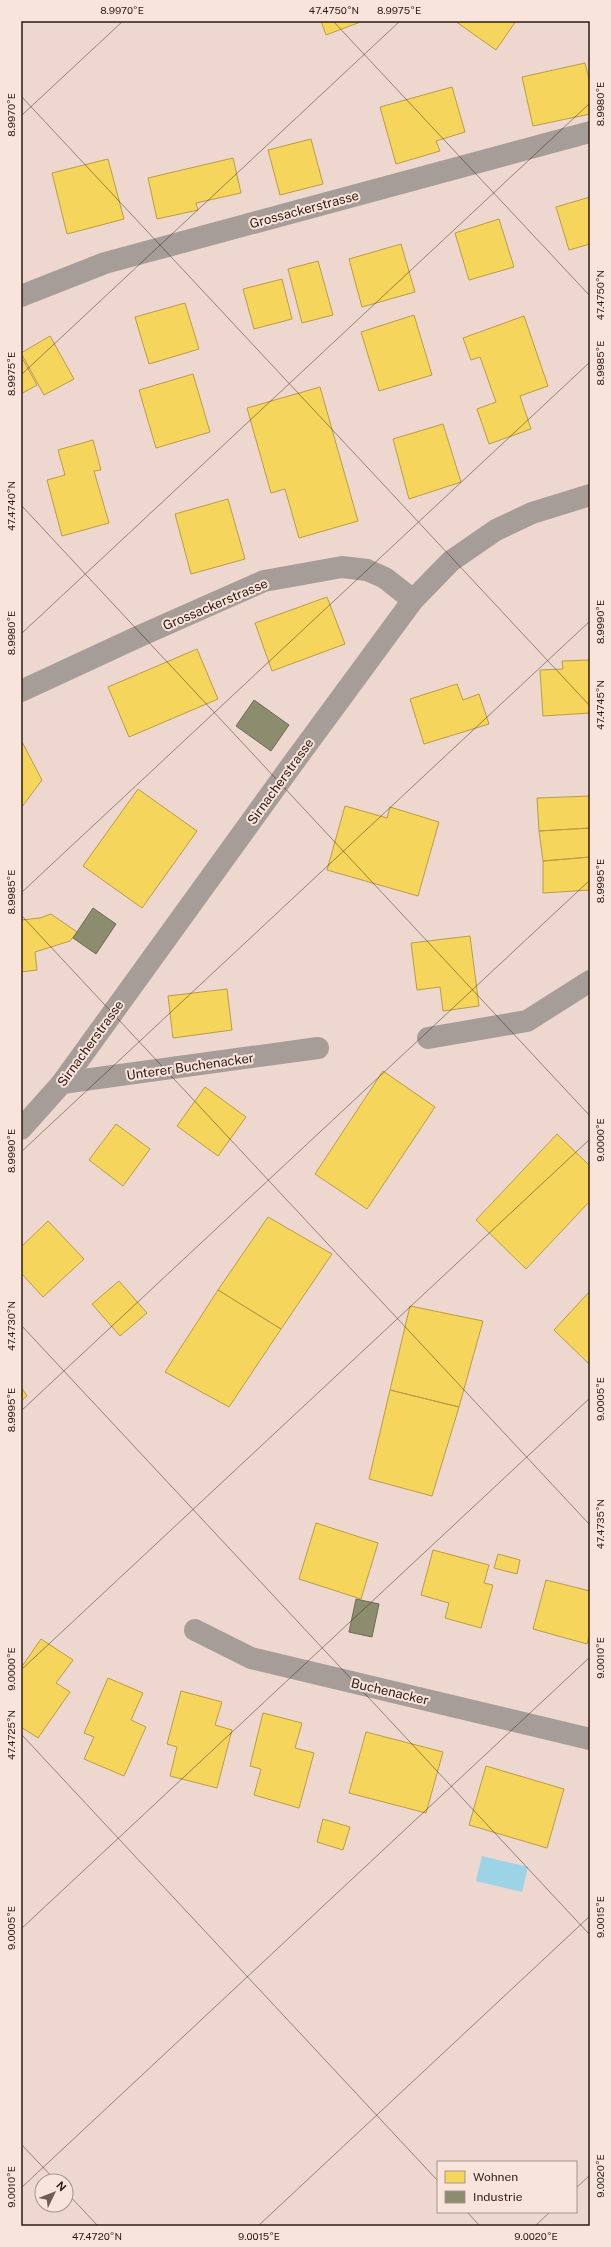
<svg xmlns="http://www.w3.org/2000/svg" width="611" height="2247" font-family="'Public Sans',sans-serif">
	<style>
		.water { fill: #9cd3e7 }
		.homes { fill: #f6d55c; stroke: #b99d46 }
		.industry { fill: #8c8c6e; stroke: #6f6a53 }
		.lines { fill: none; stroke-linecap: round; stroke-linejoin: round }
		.minor { stroke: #a69d99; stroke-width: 22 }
		.tertiary { stroke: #a69d99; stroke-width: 22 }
		.ticks { fill: none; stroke: #2c1a13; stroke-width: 1; stroke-opacity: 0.45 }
		.labels { text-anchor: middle; stroke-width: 4; stroke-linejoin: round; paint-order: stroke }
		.street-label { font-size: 13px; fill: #2c1a13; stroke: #f9e4dc }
		.neatline { fill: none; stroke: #2c1a13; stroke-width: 1.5 }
		.ticks-label { font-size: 10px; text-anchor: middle; fill: #2c1a13 }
	</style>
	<rect width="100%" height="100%" fill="#edd7ce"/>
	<path class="water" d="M482,1856L528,1867L522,1892L476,1881Z"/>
	<path class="homes" d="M321,21H363L326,35Z
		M455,21H516L496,50Z
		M585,63L590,83V114L533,126L522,77Z
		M452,87L465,132L436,141L440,151L396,164L380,107Z
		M311,139L323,184L280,195L268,150Z
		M233,158L241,193L196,203L198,210L157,219L148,178Z
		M108,159L124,219L67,234L52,173Z
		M590,197V244L569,250L556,207Z
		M499,219L514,267L469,280L455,233Z
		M401,244L415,292L362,307L349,259Z
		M318,261L333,315L302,323L288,269Z
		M282,279L292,319L254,329L243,289Z
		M185,303L199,349L149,364L135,317Z
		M414,315L432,375L379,391L361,332Z
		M524,316L548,386L520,396L531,429L489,444L477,409L496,402L480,357L471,360L463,338Z
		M50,336L74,379L44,395L21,353Z
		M21,356L37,385L21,394Z
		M193,374L210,432L156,448L139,390Z
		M320,387L358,521L299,538L285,489L271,493L247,408Z
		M443,424L461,482L409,499L393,439Z
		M93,440L101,470L94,471L109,523L62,536L47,480L65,475L58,450Z
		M228,499L245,559L191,574L175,514Z
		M327,597L345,644L272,671L255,623Z
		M197,649L218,699L129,737L108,687Z
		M590,660V713L543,716L540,670L563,669L562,661Z
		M457,684L463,700L479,694L489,724L424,744L410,699Z
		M21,740L42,780L21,808Z
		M138,789L197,831L142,908L83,866Z
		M590,796V828L539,831L537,798Z
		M345,806L387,818L390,807L439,822L418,896L327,870Z
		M590,828V857L543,861L539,831Z
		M590,857V890L543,893V861Z
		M51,914L77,932L70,941L35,952L37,970L21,972V920L40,918Z
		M470,936L479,1006L443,1011L440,987L417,990L411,943Z
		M227,989L232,1030L173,1038L168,996Z
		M383,1071L435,1107L367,1209L315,1174Z
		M205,1087L246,1117L218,1156L177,1126Z
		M116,1124L150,1149L123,1186L89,1160Z
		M557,1134L590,1166V1201L526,1269L476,1220Z
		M268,1217L332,1254L281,1329L218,1290Z
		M48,1221L84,1259L43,1297L21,1273V1247Z
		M119,1281L147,1313L120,1336L92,1304Z
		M218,1290L281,1329L229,1407L165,1372Z
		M590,1291V1365L554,1330Z
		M410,1306L483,1321L459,1407L390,1390Z
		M21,1387L27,1396L21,1401Z
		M390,1390L459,1407L432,1496L369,1479Z
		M316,1523L378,1543L361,1599L299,1579Z
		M433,1550L489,1565L484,1583L493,1585L481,1628L445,1618L449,1603L421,1595Z
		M498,1554L520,1560L517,1574L494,1568Z
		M546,1580L590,1591V1633L587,1644L533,1629Z
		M41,1639L73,1660L56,1683L70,1692L38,1738L21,1727V1668Z
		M108,1678L143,1693L131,1720L146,1727L124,1776L84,1759L94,1737L84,1733Z
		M181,1691L222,1702L215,1725L232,1730L217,1788L170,1776L177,1747L167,1744Z
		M263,1713L302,1723L295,1748L314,1753L299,1808L254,1795L261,1769L250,1766Z
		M366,1732L443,1752L426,1813L349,1793Z
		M486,1766L564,1789L547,1848L469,1825Z
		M323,1819L350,1827L343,1850L317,1842Z"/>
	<path class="industry" d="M254,700L289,725L271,751L236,726Z
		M93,908L116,924L96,954L73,938Z
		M356,1599L379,1604L372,1637L349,1632Z"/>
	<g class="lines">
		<path class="minor" d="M21,296L105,263L590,132
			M21,691L142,635L264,581L342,567L367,570L385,578L413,600
			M428,1038L527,1021L590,981
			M62,1083L318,1048
			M195,1630L251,1658L590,1739"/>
		<path class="tertiary" d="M21,1129L62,1083L291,766L413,600L451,561L496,530L532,513L590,495"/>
	</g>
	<path class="ticks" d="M333,21L590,296M21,96L590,706M21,116L123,21M21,375L400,21M21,505L590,1116M21,634L590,103M21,893L590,362M21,915L590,1525M21,1152L590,621M21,1325L590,1935M21,1411L590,880M21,1670L590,1139M21,1734L438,2181M21,1929L590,1398M21,2144L56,2181M21,2188L590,1657M576,2188L590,2175M66,2192L98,2226M467,2212L480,2226M258,2226L590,1916M535,2226L550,2212"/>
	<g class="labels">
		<g class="street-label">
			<text transform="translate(304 209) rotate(-15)" y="5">Grossackerstrasse</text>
			<text transform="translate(215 604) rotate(-23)" y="5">Grossackerstrasse</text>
			<text transform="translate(280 781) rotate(-54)" y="5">Sirnacherstrasse</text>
			<text transform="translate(90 1043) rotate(-54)" y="5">Sirnacherstrasse</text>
			<text transform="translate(190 1066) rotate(-8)" y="5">Unterer Buchenacker</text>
			<text transform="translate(390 1691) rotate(13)" y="5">Buchenacker</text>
		</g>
	</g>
	<rect width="611" height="2247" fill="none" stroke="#f9e4dc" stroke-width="44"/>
	<rect x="437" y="2161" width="140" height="52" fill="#f9e4dc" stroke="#a7938c"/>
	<rect x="445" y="2171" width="20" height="12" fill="#f6d55c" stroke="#a7938c"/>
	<text x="473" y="2181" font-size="12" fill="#2c1a13">Wohnen</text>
	<rect x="445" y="2191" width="20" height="12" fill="#8c8c6e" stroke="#a7938c"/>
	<text x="473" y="2201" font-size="12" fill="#2c1a13">Industrie</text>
	<g transform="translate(54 2193) rotate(47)"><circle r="19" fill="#f9e4dc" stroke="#a7938c"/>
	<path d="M0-3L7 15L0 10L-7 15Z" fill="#705c54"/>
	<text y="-6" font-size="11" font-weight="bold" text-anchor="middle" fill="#2c1a13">N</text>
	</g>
	<rect x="22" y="22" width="567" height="2203" class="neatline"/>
	<g class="ticks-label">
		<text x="122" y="14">8.9970°E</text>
		<text x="334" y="14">47.4750°N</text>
		<text x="399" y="14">8.9975°E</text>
		<text transform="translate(600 104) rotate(-90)" y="4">8.9980°E</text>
		<text transform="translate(11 115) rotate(-90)" y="4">8.9970°E</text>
		<text transform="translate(600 295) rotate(-90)" y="4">47.4750°N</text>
		<text transform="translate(600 363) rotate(-90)" y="4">8.9985°E</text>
		<text transform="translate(11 374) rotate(-90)" y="4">8.9975°E</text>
		<text transform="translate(11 506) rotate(-90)" y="4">47.4740°N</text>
		<text transform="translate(600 622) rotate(-90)" y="4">8.9990°E</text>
		<text transform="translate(11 633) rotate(-90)" y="4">8.9980°E</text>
		<text transform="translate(600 705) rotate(-90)" y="4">47.4745°N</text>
		<text transform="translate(600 881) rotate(-90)" y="4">8.9995°E</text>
		<text transform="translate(11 892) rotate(-90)" y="4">8.9985°E</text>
		<text transform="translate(600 1140) rotate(-90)" y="4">9.0000°E</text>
		<text transform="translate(11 1151) rotate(-90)" y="4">8.9990°E</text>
		<text transform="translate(11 1326) rotate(-90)" y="4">47.4730°N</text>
		<text transform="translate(600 1399) rotate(-90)" y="4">9.0005°E</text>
		<text transform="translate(11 1410) rotate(-90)" y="4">8.9995°E</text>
		<text transform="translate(600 1524) rotate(-90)" y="4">47.4735°N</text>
		<text transform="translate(600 1658) rotate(-90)" y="4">9.0010°E</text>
		<text transform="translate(11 1669) rotate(-90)" y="4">9.0000°E</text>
		<text transform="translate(11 1735) rotate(-90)" y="4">47.4725°N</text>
		<text transform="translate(600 1917) rotate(-90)" y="4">9.0015°E</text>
		<text transform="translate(11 1928) rotate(-90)" y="4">9.0005°E</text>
		<text transform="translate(600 2176) rotate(-90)" y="4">9.0020°E</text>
		<text transform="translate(11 2187) rotate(-90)" y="4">9.0010°E</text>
		<text x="97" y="2240">47.4720°N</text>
		<text x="259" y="2240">9.0015°E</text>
		<text x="536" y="2240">9.0020°E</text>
	</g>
</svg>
